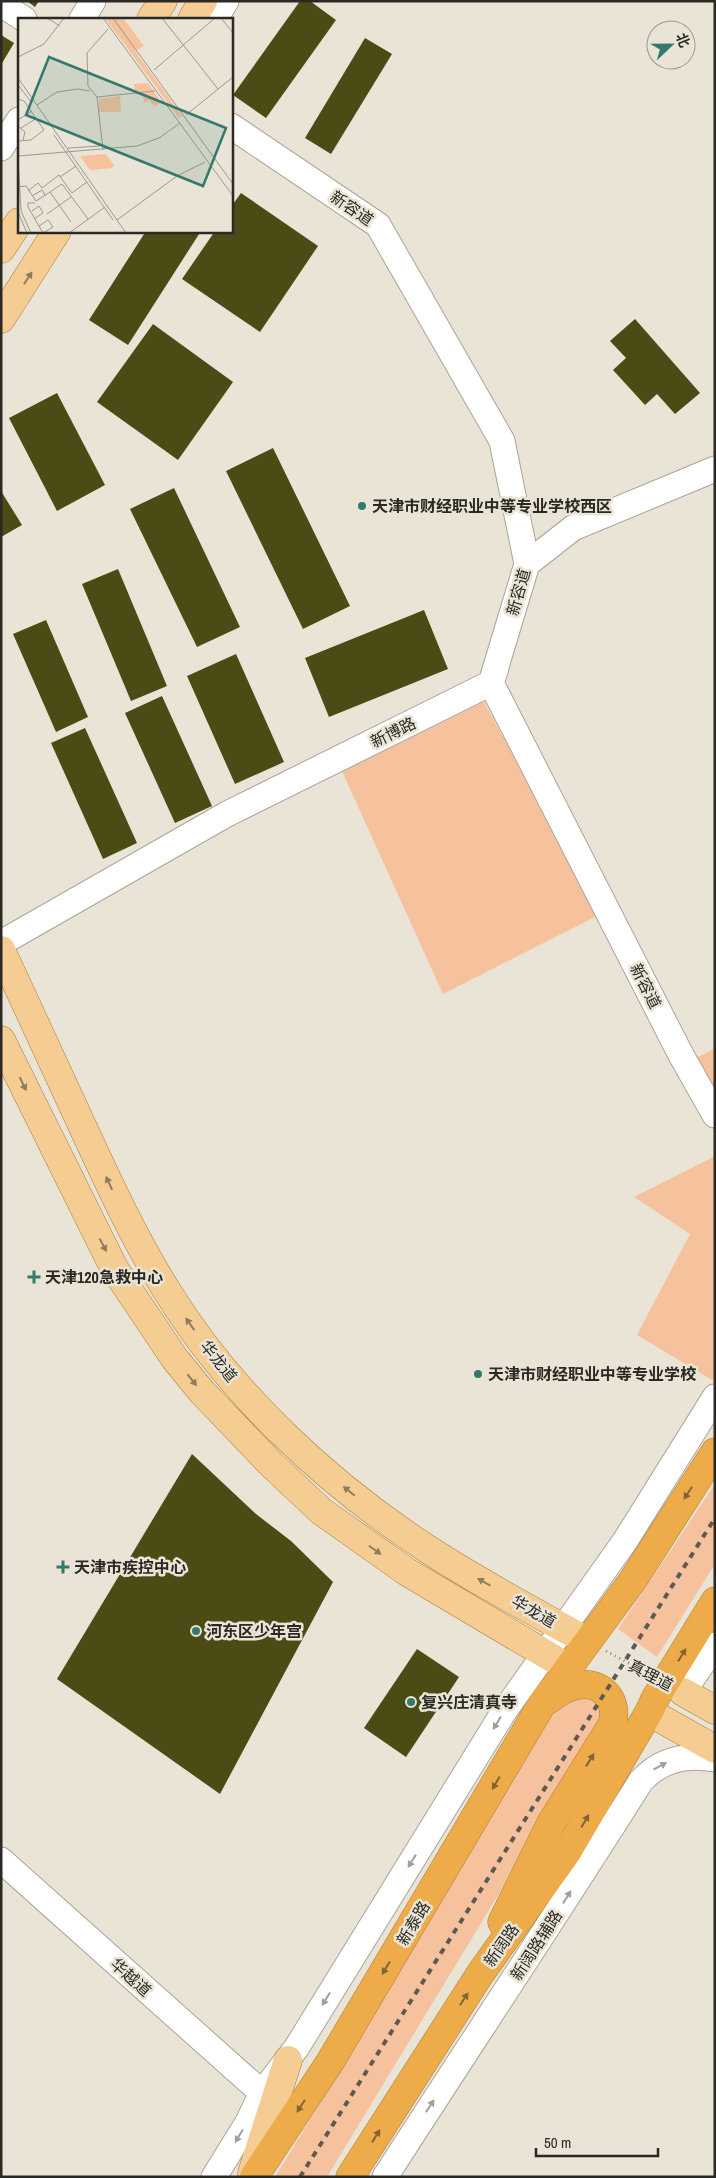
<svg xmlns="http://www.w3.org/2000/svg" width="716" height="2178" font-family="'Archivo Narrow','Noto Sans SC',sans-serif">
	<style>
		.green { fill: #f6c29e }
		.building { fill: #4b4b15 }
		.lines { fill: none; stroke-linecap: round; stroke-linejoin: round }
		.minor-casing { stroke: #aaa598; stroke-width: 27 }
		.major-casing { stroke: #aa7e3c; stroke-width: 29 }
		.highway-casing { stroke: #aa7e3c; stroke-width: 29 }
		.path { stroke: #88857b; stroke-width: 3; stroke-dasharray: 1 4; stroke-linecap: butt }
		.minor { stroke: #fff; stroke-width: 25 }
		.major { stroke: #f5cd92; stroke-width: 28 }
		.highway { stroke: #eeab49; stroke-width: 28 }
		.rail { stroke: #5d5a52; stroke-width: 4; stroke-dasharray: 6 6; stroke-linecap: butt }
		.oneway { fill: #907b5b }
		.oneway2 { fill: #836435 }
		.oneway3 { fill: #a09f9c }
		.poi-dot { fill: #34796e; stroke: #e9e4d5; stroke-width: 2 }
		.labels { text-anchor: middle; stroke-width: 5; stroke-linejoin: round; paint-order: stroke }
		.street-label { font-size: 16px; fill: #2b2924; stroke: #e9e4d5 }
		.poi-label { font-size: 16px; font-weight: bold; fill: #2b2924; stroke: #e9e4d5; text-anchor: start }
		.inset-road { fill: none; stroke: #9d998e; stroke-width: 1 }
		.view { fill: #34796e; fill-opacity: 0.15; stroke: #34796e; stroke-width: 2.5 }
		.inset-edge { fill: none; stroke: #2b2924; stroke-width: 2.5 }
	</style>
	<rect width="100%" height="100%" fill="#e9e4d5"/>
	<path class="green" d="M483,700L599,915L443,994L341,769Z
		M715,1048V1095L696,1058Z
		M715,1156V1376L712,1380L637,1335L690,1234L634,1197Z
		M715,1484V1564L657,1657L618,1629Z
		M579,1692L601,1705V1719L597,1732L327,2177H275L316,2110L554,1708Z"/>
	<path class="building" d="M27,1H39L35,7Z
		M300,1H310L336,20L266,118L233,95Z
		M1,35L14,43L1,65Z
		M365,38L392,54L331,154L305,138Z
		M241,193L318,246L260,332L182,279L215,231H231V207Z
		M146,231H201L128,345L89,320Z
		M635,319L700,393L675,414L657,394L645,405L613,370L626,358L610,341Z
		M153,324L233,382L178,460L97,402Z
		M57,393L105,485L57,511L9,418Z
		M273,448L350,606L303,629L226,471Z
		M174,488L240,627L197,647L130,509Z
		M1,491L22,525L1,537Z
		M118,569L167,686L131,701L82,584Z
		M424,610L448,669L329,717L305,658Z
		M46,620L88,717L56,732L13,634Z
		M236,654L284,762L235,784L187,676Z
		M162,696L212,806L175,823L125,713Z
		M85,728L137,843L103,859L51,743Z
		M192,1454L256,1514L291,1541L333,1582L220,1794L57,1679Z
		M417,1649L459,1677L406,1757L364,1728Z"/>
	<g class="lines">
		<defs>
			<path id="minor" d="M1,4L24,19
				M82,19L93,1
				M215,19L226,1
				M231,126L378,225L502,441L527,564L491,683L681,1055L715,1115
				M1,148L19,120
				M523,577L527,564L573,528L715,469
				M1,943L227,814L491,683L496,668
				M683,1692L715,1645
				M1,1860L262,2093
				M214,2177L248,2122L262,2093L297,2047L503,1713L625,1541L715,1397
				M385,2177C470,2045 557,1914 641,1781C661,1759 686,1754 715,1759"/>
			<path id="major" d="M151,19L163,1
				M192,19L203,1
				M1,249L19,222
				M1,319L57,231
				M1,950C27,1007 54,1064 80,1121C107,1179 133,1237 167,1291C231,1395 328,1484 429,1550C480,1583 534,1612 587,1641
				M1,1040L114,1268L175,1359L202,1392L272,1465L321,1511L407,1572L569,1668
				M683,1692L715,1710
				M649,1712L715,1749
				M252,2173L288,2060"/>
			<path id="highway" d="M502,1922L551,1823L612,1725C619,1703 604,1681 579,1685C568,1686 557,1693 548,1700
				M254,2177L330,2062L542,1704L633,1580L715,1452
				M350,2177L480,1974L567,1852L649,1712L656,1697L715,1601"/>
		</defs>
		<use href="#minor" class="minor-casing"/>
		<use href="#major" class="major-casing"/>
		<use href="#highway" class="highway-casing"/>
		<path class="path" d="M606,1651L647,1673"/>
		<use href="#minor" class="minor"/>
		<use href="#major" class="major"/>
		<use href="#highway" class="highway"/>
		<path class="rail" d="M300,2177L715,1518"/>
	</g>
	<defs><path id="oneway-solid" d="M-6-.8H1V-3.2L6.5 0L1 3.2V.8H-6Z" transform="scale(1.25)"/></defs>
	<g class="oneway">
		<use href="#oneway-solid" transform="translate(28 278) rotate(-57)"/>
		<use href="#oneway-solid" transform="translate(23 1084) rotate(64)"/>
		<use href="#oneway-solid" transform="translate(109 1183) rotate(-115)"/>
		<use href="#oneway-solid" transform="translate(103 1245) rotate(62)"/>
		<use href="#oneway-solid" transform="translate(190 1324) rotate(-125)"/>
		<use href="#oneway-solid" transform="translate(192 1380) rotate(51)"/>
		<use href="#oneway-solid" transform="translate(349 1491) rotate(-141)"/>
		<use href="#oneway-solid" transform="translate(375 1550) rotate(35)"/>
		<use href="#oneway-solid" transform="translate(484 1582) rotate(-150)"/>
	</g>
	<g class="oneway2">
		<use href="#oneway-solid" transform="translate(688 1493) rotate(123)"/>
		<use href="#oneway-solid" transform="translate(682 1655) rotate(-58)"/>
		<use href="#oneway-solid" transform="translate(590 1760) rotate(-58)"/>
		<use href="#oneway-solid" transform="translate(496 1783) rotate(120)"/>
		<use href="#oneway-solid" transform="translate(585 1821) rotate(-60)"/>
		<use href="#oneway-solid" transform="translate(386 1968) rotate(121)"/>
		<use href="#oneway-solid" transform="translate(464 1999) rotate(-57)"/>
		<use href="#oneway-solid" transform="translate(301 2106) rotate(123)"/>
		<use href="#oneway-solid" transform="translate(376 2136) rotate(-58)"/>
	</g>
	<g class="oneway3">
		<use href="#oneway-solid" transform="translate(497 1723) rotate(122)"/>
		<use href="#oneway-solid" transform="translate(660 1766) rotate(-28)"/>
		<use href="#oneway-solid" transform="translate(412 1861) rotate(122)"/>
		<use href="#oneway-solid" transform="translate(567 1897) rotate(-58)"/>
		<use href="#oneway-solid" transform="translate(326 1999) rotate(122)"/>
		<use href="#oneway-solid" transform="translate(430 2106) rotate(-57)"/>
		<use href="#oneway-solid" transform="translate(239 2136) rotate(121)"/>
	</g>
	<g class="poi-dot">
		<circle cx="362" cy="506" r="5"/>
		<path d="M31.5 1269.5h5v5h5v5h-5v5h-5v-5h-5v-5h5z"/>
		<circle cx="478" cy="1374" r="5"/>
		<path d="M60.5 1559.5h5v5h5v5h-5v5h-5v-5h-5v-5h5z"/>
		<circle cx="196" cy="1631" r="5"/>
		<circle cx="411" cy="1702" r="5"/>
	</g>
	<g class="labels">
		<g class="street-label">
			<text transform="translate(352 208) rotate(34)" y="6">新容道</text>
			<text transform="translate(518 592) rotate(-74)" y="6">新容道</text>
			<text transform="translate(393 732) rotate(-26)" y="6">新博路</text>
			<text transform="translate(646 986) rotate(63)" y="6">新容道</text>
			<text transform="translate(219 1361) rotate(51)" y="6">华龙道</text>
			<text transform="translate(534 1611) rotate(30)" y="6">华龙道</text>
			<text transform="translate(651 1675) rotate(28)" y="6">真理道</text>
			<text transform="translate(413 1923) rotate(-59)" y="6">新泰路</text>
			<text transform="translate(501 1945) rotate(-55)" y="6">新阔路</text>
			<text transform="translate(536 1945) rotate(-57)" y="6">新阔路辅路</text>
			<text transform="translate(131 1977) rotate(42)" y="6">华越道</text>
		</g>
		<g class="poi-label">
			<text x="372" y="512">天津市财经职业中等专业学校西区</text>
			<text x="45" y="1283">天津120急救中心</text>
			<text x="488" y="1380">天津市财经职业中等专业学校</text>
			<text x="74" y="1573">天津市疾控中心</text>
			<text x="206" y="1637">河东区少年宫</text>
			<text x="421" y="1708">复兴庄清真寺</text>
		</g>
	</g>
	<g transform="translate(18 18)">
		<rect width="215" height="215" fill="#e9e4d5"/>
		<path d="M87,0H105L126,28L117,33L164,98L161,100ZM130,65L143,84L137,89L131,82L126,85L125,75H117L116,66ZM102,78L103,94H81V81ZM88,136L96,147L94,150L72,152L62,138Z" fill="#f6c29e"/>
		<path class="inset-road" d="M29,0L42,8M85,0L215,178M95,0L215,166M144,0L200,71M203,0L215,15M0,39L26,26L46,0M136,52L197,0M0,60L108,215M0,67L14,85M79,79L137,73M0,81L6,83L26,112L13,122L0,123M19,87L39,74L60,71L72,73M168,97L215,59M0,102L14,93M0,108L7,114L5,122M3,110L19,100M36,117L95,202M50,130L82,128M85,132L79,79L70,68L69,35L90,11M0,138L119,128L141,120L162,105M0,140L3,193L13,215M42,159L58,148M0,169L8,168L18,183L32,174L53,204M10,173L20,165L24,170L41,157L54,175L69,164M32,174L44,166L70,201M14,178L24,172L27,177M17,185H10V189L25,215M14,193L21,188L25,195L16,201M0,194L9,215M29,196L53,179M99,202L159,158L187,144M21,208L30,202L35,209L25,215M51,215L87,189"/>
		<path class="view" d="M31,39L208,110L185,168L8,97Z"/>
		<rect width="215" height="215" class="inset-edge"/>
	</g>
	<rect width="716" height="2178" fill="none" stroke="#2b2924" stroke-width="5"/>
	<g transform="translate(671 45) rotate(68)"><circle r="24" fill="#e9e4d5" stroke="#9d998e"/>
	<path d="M0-4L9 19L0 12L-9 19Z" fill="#34796e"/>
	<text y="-8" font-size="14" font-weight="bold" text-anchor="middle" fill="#2b2924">北</text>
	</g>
	<path d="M536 2148v8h122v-8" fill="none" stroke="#2b2924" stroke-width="2.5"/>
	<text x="544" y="2148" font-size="15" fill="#2b2924" stroke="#e9e4d5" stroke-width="4" paint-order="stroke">50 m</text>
</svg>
